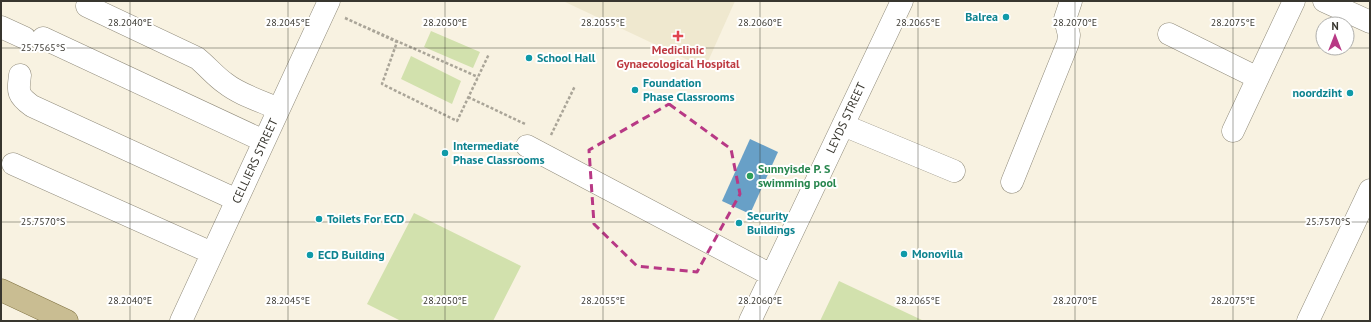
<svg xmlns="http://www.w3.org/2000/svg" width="1371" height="322" font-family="'PT Sans',sans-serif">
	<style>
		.built { fill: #efe8cf }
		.green { fill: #d2e1ad }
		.water { fill: #68a0c7 }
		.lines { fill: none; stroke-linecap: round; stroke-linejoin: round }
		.minor-casing { stroke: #918c7c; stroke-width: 23 }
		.major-casing { stroke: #7f7141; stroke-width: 23 }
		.path { stroke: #aaa598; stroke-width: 2.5; stroke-dasharray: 3 2; stroke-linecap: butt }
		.minor { stroke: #fff; stroke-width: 22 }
		.major { stroke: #c9bd92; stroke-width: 22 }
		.marked { fill: none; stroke: #b83985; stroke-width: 3; stroke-dasharray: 8 5; stroke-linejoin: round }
		.ticks { fill: none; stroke: #38362f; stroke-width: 1; stroke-opacity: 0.45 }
		.culture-dot { fill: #0f9aa8; stroke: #fff; stroke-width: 1.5 }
		.health-dot { fill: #e0444e; stroke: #fff; stroke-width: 1.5 }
		.leisure-dot { fill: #2e9e5b; stroke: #fff; stroke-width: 1.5 }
		.labels { text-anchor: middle; stroke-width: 4; stroke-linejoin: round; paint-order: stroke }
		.culture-label { font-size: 12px; font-weight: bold; fill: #0d838f; stroke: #fff; text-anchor: start }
		.health-label { font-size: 12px; font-weight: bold; fill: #be3a42; stroke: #fff }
		.street-label { font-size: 12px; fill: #38362f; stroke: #fff }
		.leisure-label { font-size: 12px; font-weight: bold; fill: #27864d; stroke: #fff; text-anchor: start }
		.ticks-label { font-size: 10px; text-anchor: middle; fill: #38362f; stroke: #fff; stroke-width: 4; stroke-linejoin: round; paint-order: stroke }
	</style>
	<rect width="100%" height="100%" fill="#f8f2e1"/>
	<path class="built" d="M563,1H735L705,68Z"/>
	<path class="green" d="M431,31L480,52L473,68L424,47Z
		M411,56L461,81L452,104L401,79Z
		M414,213L521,266L493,321H401L367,304Z
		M839,281L924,321H820Z"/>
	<path class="water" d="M750,139L778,152L750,214L722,201Z"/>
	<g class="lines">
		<defs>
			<path id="minor" d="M1324,1L1370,22
				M87,6L197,58C207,66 215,76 225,83C240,95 261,101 279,109
				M1,27L25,38
				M1169,34L1258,78
				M43,38L264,141
				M20,75C18,92 17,95 32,106L237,200
				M843,125L954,171
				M1233,131L1294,1
				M527,146L771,275
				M13,164L212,253
				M1012,182L1068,43L1069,35L1065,19L1071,1
				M181,321L329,1
				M750,321L902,1
				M1308,321L1370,190"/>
			<path id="major" d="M1,290L67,321"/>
		</defs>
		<use href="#minor" class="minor-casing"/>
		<use href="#major" class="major-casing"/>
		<path class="path" d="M345,18L478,77
			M345,18L397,42L382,84L457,121L489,54
			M468,97L525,124
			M551,135L575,86"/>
		<use href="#minor" class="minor"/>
		<use href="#major" class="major"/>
	</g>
	<path class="marked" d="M669,104L731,149L740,194L697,272L637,266L594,224L589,150Z"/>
	<path class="ticks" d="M130,1V321M288,1V321M445,1V321M603,1V321M760,1V321M918,1V321M1075,1V321M1233,1V321M1,48H1323M1347,48H1370M1,222H1370"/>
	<g class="culture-dot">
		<circle cx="1006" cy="17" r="4"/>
		<circle cx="529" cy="58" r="4"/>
		<circle cx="635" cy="90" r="4"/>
		<circle cx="1350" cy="93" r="4"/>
		<circle cx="445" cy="153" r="4"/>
		<circle cx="319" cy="219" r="4"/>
		<circle cx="739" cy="223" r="4"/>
		<circle cx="904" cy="254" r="4"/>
		<circle cx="310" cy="255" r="4"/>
	</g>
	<path class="health-dot" d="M676 30h4v4h4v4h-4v4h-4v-4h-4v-4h4z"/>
	<circle class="leisure-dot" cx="750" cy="176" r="4"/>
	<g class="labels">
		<g class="culture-label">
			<text x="998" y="21" text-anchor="end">Balrea</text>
			<text x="537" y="62">School Hall</text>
			<text x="643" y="87">Foundation<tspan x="643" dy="14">Phase Classrooms</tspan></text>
			<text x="1342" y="97" text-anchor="end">noordziht</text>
			<text x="453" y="150">Intermediate<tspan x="453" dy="14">Phase Classrooms</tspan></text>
			<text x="747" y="220">Security<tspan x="747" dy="14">Buildings</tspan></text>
			<text x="327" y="223">Toilets For ECD</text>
			<text x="912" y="258">Monovilla</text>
			<text x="318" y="259">ECD Building</text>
		</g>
		<g class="health-label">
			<text x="678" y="54">Mediclinic<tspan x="678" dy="14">Gynaecological Hospital</tspan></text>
		</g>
		<g class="street-label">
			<text transform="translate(846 118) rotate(-65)" y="4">LEYDS STREET</text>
			<text transform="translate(255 161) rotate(-65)" y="4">CELLIERS STREET</text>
		</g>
		<g class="leisure-label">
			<text x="758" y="173">Sunnyisde P. S<tspan x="758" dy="14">swimming pool</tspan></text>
		</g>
	</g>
	<g class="ticks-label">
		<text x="130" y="26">28.2040°E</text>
		<text x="288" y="26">28.2045°E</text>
		<text x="445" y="26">28.2050°E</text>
		<text x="603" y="26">28.2055°E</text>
		<text x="760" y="26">28.2060°E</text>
		<text x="918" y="26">28.2065°E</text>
		<text x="1075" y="26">28.2070°E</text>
		<text x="1233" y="26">28.2075°E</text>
		<text x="43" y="51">25.7565°S</text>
		<text x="43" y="225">25.7570°S</text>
		<text x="1328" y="225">25.7570°S</text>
		<text x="130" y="304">28.2040°E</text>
		<text x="288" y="304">28.2045°E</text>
		<text x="445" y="304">28.2050°E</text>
		<text x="603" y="304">28.2055°E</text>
		<text x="760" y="304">28.2060°E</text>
		<text x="918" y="304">28.2065°E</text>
		<text x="1075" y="304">28.2070°E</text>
		<text x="1233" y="304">28.2075°E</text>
	</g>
	<rect width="1371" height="322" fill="none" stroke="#38362f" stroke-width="4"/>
	<g transform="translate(1335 36)"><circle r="19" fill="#ffffff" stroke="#afafac"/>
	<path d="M0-3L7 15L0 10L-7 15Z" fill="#b83985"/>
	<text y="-6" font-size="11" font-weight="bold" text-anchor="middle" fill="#38362f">N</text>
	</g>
</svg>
